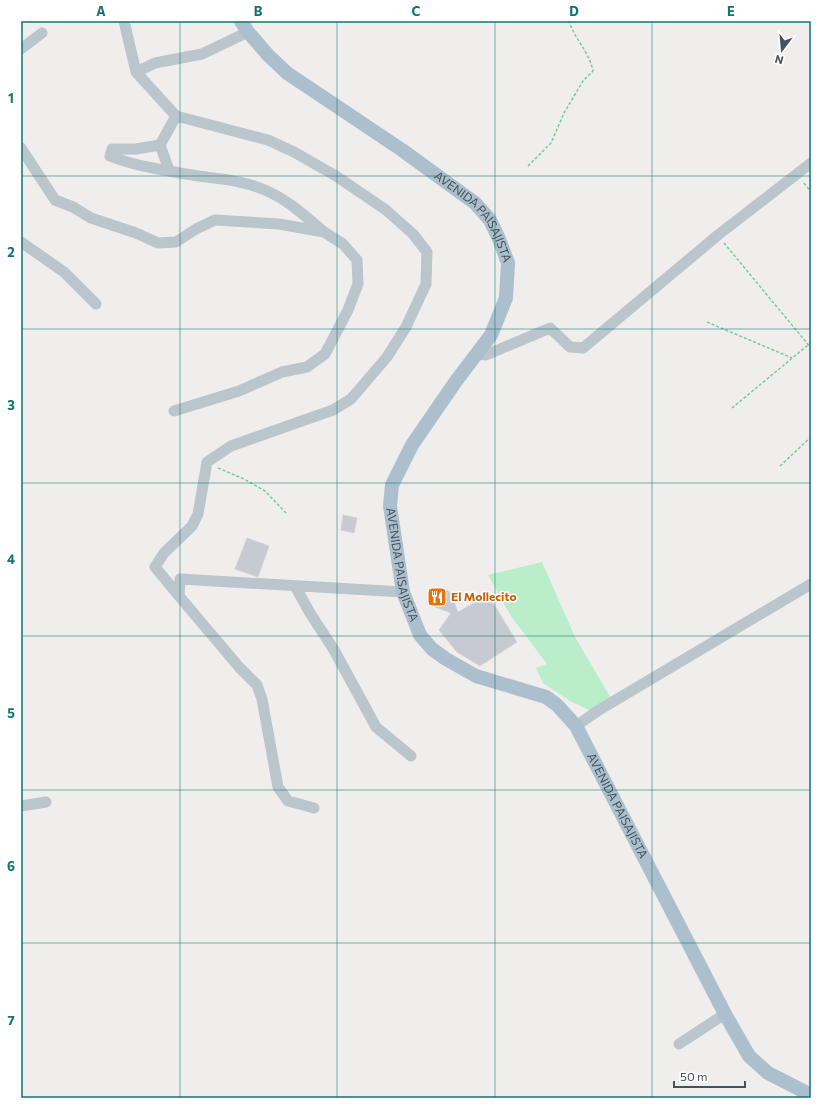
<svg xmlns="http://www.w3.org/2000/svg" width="832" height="1119" font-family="Commissioner,sans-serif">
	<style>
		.green { fill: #baeecb }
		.building { fill: #c7cad0; stroke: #d1d4d9 }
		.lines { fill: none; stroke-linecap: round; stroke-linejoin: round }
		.path { stroke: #73cc99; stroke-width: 1.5; stroke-dasharray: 3 2; stroke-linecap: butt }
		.minor { stroke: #bbc6cc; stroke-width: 11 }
		.major { stroke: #acbfcc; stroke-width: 14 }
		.grid { fill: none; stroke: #0f766e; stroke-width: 1; stroke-opacity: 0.55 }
		.labels { text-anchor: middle; stroke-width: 3; stroke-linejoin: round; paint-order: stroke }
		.street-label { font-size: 12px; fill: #45525a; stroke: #fff }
		.food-label { font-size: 12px; font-weight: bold; fill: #c56008; stroke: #fff; text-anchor: start }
		.neatline { fill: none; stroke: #0f766e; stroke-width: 1.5 }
		.grid-label { font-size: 13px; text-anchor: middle; font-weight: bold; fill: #0f766e }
	</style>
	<rect width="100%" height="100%" fill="#f0eded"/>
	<path class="green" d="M542,562L575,637L612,700L593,712L570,701L543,683L536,668L547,664L511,616L488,575Z"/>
	<path class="building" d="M343,515L357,518L354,533L341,530Z
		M247,538L269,546L258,577L235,569Z
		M440,588L450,592L458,612L488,595L517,642L480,666L457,652L439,630L451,613L435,607L431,593Z"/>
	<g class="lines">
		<path class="path" d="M528,166L551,143L564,113L583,81L593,71C589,51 575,40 569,21
			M804,183L811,192
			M724,243L811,348
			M707,322L792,358
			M732,408L808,345
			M780,466L811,437
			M218,468L244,479L265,491L287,514"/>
		<path class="minor" d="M124,21L136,72L176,116L268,140L294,152L336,176L386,210L413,234L427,252L426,284L406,327L387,357L351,399L333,410L231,446L207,462L198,514L192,526L164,553L155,567L179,596
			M21,49L42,33
			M136,72L155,63L202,54L248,32
			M176,116L160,145L136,149H112L110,156C132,165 157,169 180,173C210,179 239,178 267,191C288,200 306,217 323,231
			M160,145L169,170
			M21,148L55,200L73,207L91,218L136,233L158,243L176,242L196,229L215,220L279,224L324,232L343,244L357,260L358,284L348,310L325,354L307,367L282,372L239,391L174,411
			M21,242L64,272L96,304
			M477,354L486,355L550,328L570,347L583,348L718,235L811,163
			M295,586L310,613L334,650L376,727L411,756
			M576,726L599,710L811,584
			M21,806L46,802
			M314,808L288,801L278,787L262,699L257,685L239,667L179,596L180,579L403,592
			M679,1044L725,1014"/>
		<path class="major" id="s1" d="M241,21L248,32L268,55L287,73L402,150L475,203L490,220L499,239L508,263L506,298L491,335L456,381L412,445L392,485L390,506L403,592L420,635L432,649L446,659L476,676L546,697L557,705L576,726L725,1014L749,1056L768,1073L811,1095"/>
	</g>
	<path class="grid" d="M180,21V1098M337,21V1098M495,21V1098M652,21V1098M21,176H811M21,329H811M21,483H811M21,636H811M21,790H811M21,943H811"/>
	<defs>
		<symbol id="restaurant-square" viewBox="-11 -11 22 22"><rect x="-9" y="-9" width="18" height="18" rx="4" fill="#e8710a" stroke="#fff"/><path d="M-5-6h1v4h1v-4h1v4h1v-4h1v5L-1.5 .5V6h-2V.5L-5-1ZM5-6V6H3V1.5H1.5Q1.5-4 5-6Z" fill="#fff"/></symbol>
	</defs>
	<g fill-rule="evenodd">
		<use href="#restaurant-square" x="426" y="586" width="22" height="22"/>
	</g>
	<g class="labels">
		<g class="street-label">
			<text dy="4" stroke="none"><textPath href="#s1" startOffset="308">AVENIDA PAISAJISTA</textPath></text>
			<text dy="4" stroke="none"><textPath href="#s1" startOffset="704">AVENIDA PAISAJISTA</textPath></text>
			<text dy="4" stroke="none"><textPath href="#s1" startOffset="1052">AVENIDA PAISAJISTA</textPath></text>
		</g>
		<g class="food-label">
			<text x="451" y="601">El Mollecito</text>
		</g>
	</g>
	<rect width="832" height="1119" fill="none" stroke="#ffffff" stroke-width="44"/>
	<g transform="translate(782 50) rotate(196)" stroke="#ffffff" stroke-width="3" paint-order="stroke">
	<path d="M0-3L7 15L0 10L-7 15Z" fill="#45525a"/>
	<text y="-6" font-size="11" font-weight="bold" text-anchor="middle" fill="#45525a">N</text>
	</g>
	<path d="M674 1081v6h71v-6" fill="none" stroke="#45525a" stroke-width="2"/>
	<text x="680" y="1081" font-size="12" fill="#45525a" stroke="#ffffff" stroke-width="3" paint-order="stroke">50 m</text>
	<rect x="22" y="22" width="788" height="1075" class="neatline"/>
	<g class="grid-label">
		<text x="101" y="16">A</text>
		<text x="258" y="16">B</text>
		<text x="416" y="16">C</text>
		<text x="574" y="16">D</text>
		<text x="731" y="16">E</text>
		<text x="11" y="103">1</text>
		<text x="11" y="257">2</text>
		<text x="11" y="410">3</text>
		<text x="11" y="564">4</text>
		<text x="11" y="718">5</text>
		<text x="11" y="871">6</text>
		<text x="11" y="1025">7</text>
	</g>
</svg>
